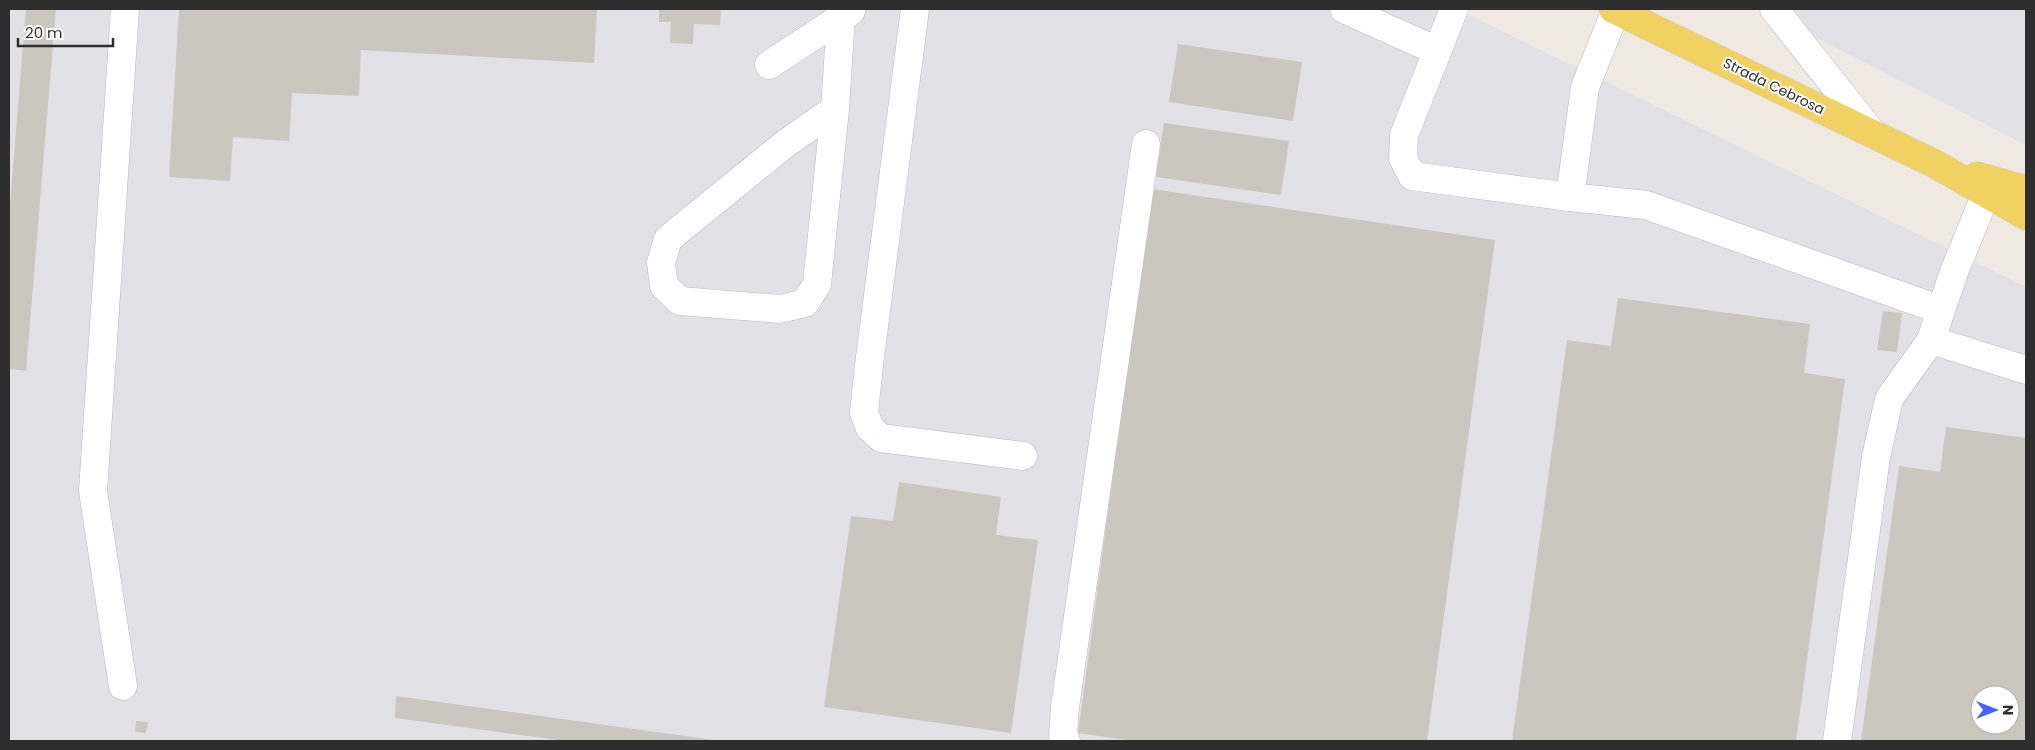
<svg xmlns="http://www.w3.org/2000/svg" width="2035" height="750" font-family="Poppins,sans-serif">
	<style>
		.industrial { fill: #e3e1e8; fill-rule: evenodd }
		.building { fill: #cbc7bf; fill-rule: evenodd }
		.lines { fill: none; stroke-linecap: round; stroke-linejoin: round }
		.minor-casing { stroke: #b4b7c1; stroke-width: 29 }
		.major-casing { stroke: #c9c9c9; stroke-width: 29 }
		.minor { stroke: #fff; stroke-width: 28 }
		.major { stroke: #f2d163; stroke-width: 28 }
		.labels { text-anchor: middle; stroke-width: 4; stroke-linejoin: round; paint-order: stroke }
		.street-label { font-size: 14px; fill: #2e2e2e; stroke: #fff }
	</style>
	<rect width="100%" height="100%" fill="#efe9e1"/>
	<path class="industrial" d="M9,9H1457L2026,287V741H9ZM1980,695H2010V725H1980Z
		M1760,9H2026V145Z"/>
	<path class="building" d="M26,9H56L26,371L9,369V216Z
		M179,9H597L594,63L361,50L359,96L292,93L289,141L233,137L230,181L169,177Z
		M659,9H721L720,25L694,24L693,44L670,43L671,22H659Z
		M1178,44L1302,62L1293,121L1169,102Z
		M1164,123L1289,141L1281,195L1156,177Z
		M1152,189L1495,240L1427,741H1133L1078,733Z
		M1618,298L1810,324L1804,373L1845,379L1796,741H1512L1567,340L1611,346Z
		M1883,311L1902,313L1897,352L1877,350Z
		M1946,427L2026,438V741H1861L1899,466L1940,472ZM1980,695H2010V725H1980Z
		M899,482L1001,497L996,535L1038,540L1011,733L824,707L851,516L893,521Z
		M396,696L714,740V741H565L395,718Z
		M136,721L148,722L146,733L135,732Z"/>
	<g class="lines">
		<defs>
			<path id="minor" d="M915,9L869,365L864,413L870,428L881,438L1023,456
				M1344,9L1437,51
				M1454,9L1404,135L1403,158L1412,176L1570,197
				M1774,9L1873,134
				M1616,10L1585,87L1570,197L1646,205L1941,310
				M769,65L851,11
				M835,109L785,144L668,239L661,263L664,286L680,301L780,309L805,303L817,284L835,109L841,17
				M1986,194L1954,272L1931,340L2026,370
				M123,686L93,491L125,9
				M1066,741L1063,735L1065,707L1146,144
				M1837,741L1876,457L1889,399L1931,340"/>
			<path id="major" d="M1613,9L1935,164L2026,216
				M1977,176L2026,190"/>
		</defs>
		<use href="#minor" class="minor-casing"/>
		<use href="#major" class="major-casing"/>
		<use href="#minor" class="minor"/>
		<use href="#major" class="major"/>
	</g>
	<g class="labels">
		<g class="street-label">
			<text transform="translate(1774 86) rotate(26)" y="5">Strada Cebrosa</text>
		</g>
	</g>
	<rect width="2035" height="750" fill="none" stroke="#2e2e2e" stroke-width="20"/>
	<g transform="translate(1995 710) rotate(90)"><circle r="24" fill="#ffffff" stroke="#ababab"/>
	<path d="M0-4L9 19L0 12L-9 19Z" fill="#4264fb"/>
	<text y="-8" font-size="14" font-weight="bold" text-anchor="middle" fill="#2e2e2e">N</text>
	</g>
	<path d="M18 38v8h95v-8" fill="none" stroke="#2e2e2e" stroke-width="2.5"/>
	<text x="25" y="38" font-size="15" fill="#2e2e2e" stroke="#ffffff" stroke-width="4" paint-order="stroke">20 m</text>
</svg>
